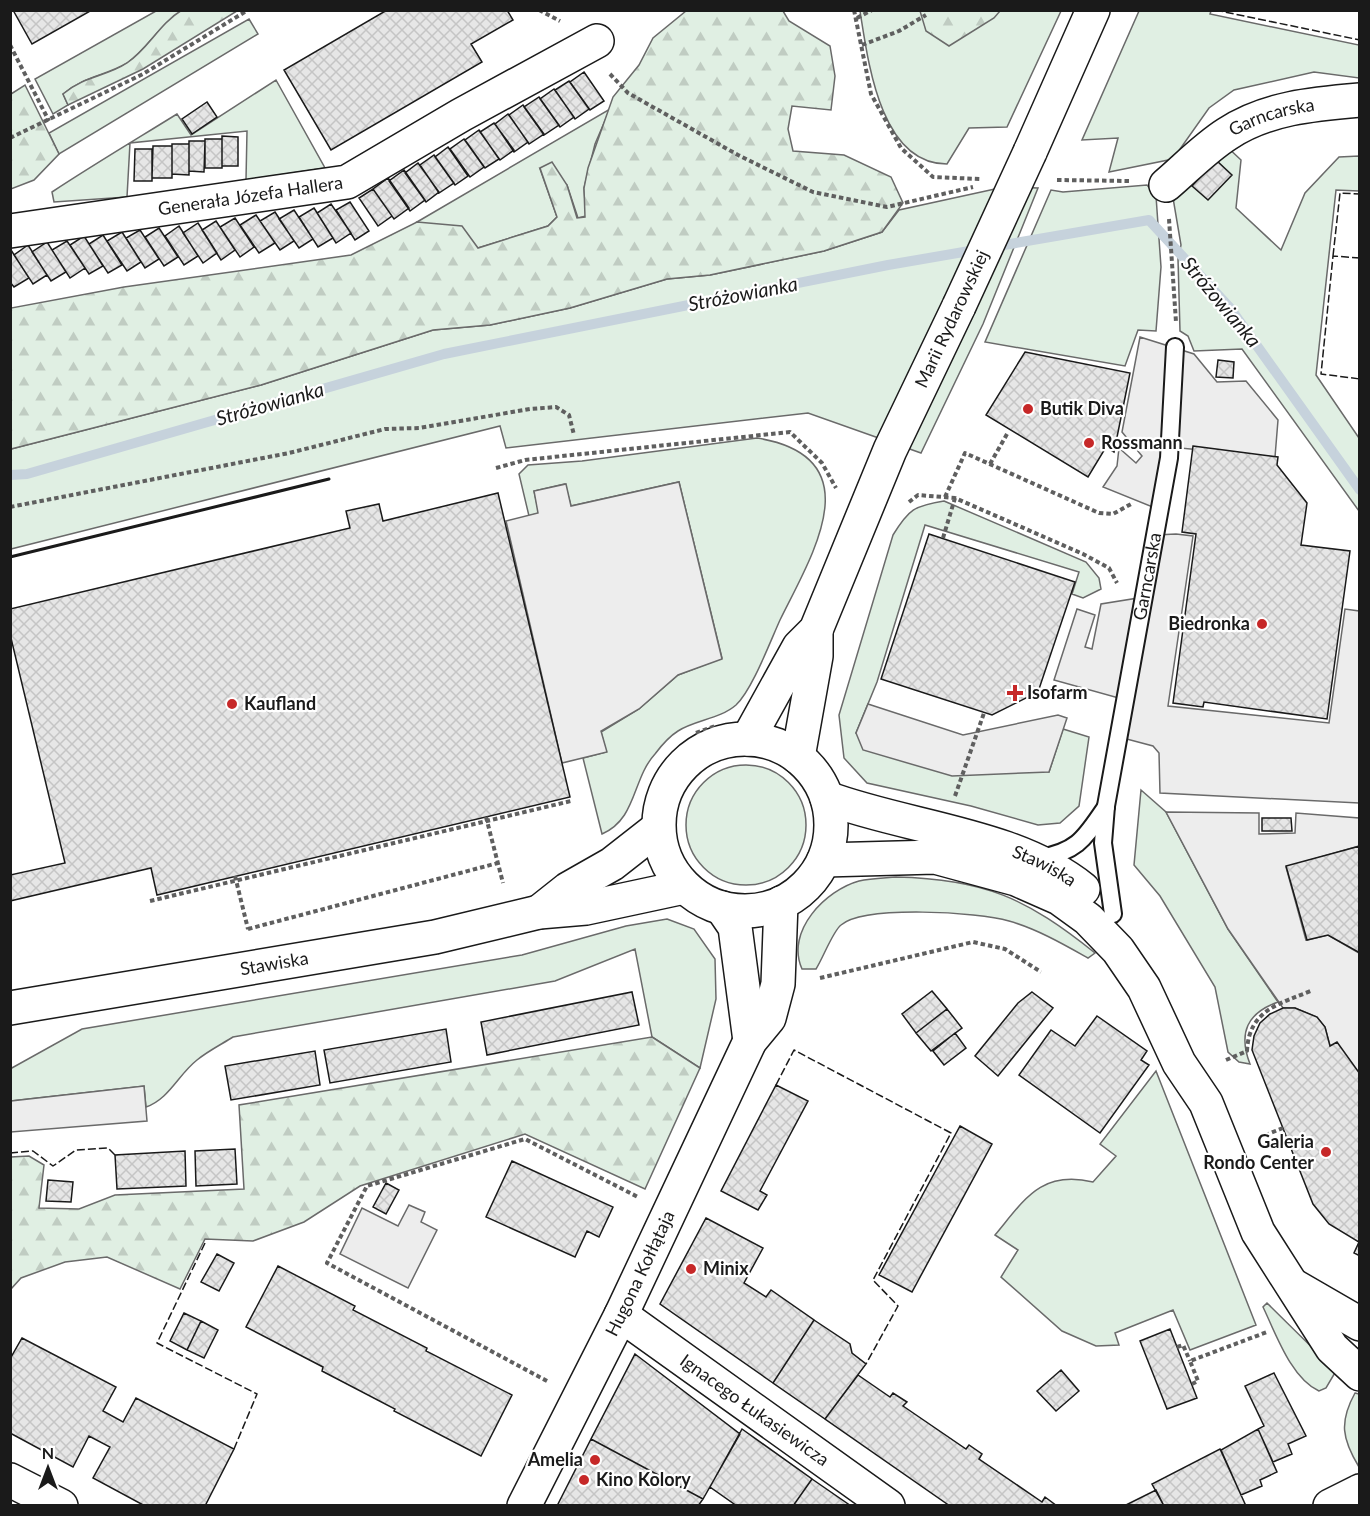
<svg xmlns="http://www.w3.org/2000/svg" width="1370" height="1516" font-family="Lato,sans-serif">
	<style>
		.green { fill: #e0efe3; stroke: #6a6a6a; stroke-width: 1.5 }
		.forest { fill: url(#forest-firs); stroke: #6a6a6a; stroke-width: 1.5 }
		.parking { fill: #ededed; stroke: #6a6a6a; stroke-width: 1.5 }
		.lines { fill: none; stroke-linecap: round; stroke-linejoin: round }
		.stream { stroke: #c6d2dc; stroke-width: 10 }
		.building { fill: url(#building-cross-hatch); stroke: #1a1a1a; stroke-width: 1.5 }
		.lane-casing { stroke: #1a1a1a; stroke-width: 20 }
		.street-casing { stroke: #1a1a1a; stroke-width: 36 }
		.secondary-casing { stroke: #1a1a1a; stroke-width: 36 }
		.path { stroke: #5f5f5f; stroke-width: 4; stroke-dasharray: 4.5 3; stroke-linecap: butt }
		.lane { stroke: #fff; stroke-width: 16 }
		.street { stroke: #fff; stroke-width: 33 }
		.secondary { stroke: #fff; stroke-width: 33 }
		.secondary-bridge-casing { stroke: #1a1a1a; stroke-width: 36; stroke-linecap: butt }
		.secondary-bridge { stroke: #fff; stroke-width: 33 }
		.fence { stroke: #1a1a1a; stroke-width: 1.5; stroke-dasharray: 8 3; stroke-linecap: butt }
		.wall { stroke: #1a1a1a; stroke-width: 3 }
		.poi-dot { fill: #c62828; stroke: #fff; stroke-width: 2 }
		.labels { text-anchor: middle; stroke-width: 4.5; stroke-linejoin: round; paint-order: stroke }
		.street-label { font-size: 18px; fill: #1a1a1a; stroke: #fff }
		.poi-label { font-size: 18px; font-weight: bold; fill: #1a1a1a; stroke: #fff; text-anchor: start }
		.water-label { font-size: 20px; font-style: italic; fill: #1a1a1a; stroke: #fff }
	</style>
	<defs>
		<pattern id="forest-firs" width="22" height="20" patternUnits="userSpaceOnUse" patternTransform="scale(1.5)"><rect width="22" height="20" fill="#e0efe3"/><path d="M5 1l3.5 6h-7zM16 11l3.5 6h-7z" fill="#c0ccc2"/></pattern>
		<pattern id="building-cross-hatch" width="8" height="8" patternUnits="userSpaceOnUse" patternTransform="scale(1.5)"><rect width="8" height="8" fill="#e6e6e6"/><path d="M0 0l8 8M0 8l8-8" fill="none" stroke="#c5c5c5"/></pattern>
	</defs>
	<rect width="100%" height="100%" fill="#fff"/>
	<path class="green" d="M156,11H182C159,24 149,48 127,63C106,76 86,75 63,94L68,105L53,114L35,79Z
		M860,11H1061L1007,127L969,128L947,164C880,164 868,61 860,11Z
		M1139,11H1211L1210,14L1359,45V78L1314,72L1234,90L1209,108L1173,159L1109,172L1118,138L1082,140Z
		M249,19L258,34L59,154L49,133Z
		M276,80L325,168L246,180L247,131L130,143L127,197L54,202L52,192C93,165 135,140 177,114L191,135Z
		M610,109L595,144L584,188L586,216L578,218L567,185L540,169L557,217L548,226L478,248L417,222Z
		M1224,144L1241,160L1236,208L1281,250L1305,193L1339,157L1359,156V191L1336,190L1316,375L1359,438V511L1242,349L1194,351L1188,336L1180,331L1178,259L1181,245L1172,192Z
		M1147,185L1156,196L1161,267L1156,331L1138,330L1125,366L985,342L1051,190L1063,192Z
		M1004,187L1038,188L983,324L921,453L808,413L506,448L500,426L11,549V449L261,385L433,330L490,325L570,308L667,279L710,275L824,251L882,232L899,210Z
		M757,438C874,457 812,555 780,620C770,642 752,690 736,705C720,719 695,720 678,731C670,736 661,746 655,754C632,779 637,819 602,834L583,758L606,752L601,732L639,709L678,675L722,658L679,482L571,506L565,484L534,491L539,513L529,516L519,474L528,465L582,461Z
		M944,501L1086,562L1099,578L1101,589L1083,598L1072,594L1079,572L925,525L877,682L856,733L1049,772L1063,729L1089,737L1079,806L1060,823L1038,825L971,806L867,783L844,758L839,715L893,535C909,509 914,506 944,501Z
		M686 825a60 60 0 1 1 120 0a60 60 0 1 1-120 0Z
		M1141,790L1166,812L1228,929L1278,1002C1247,1013 1238,1033 1250,1064L1239,1062L1228,1052L1215,987L1160,896L1134,865Z
		M896,877C985,879 1026,898 1095,953L1088,958C1063,944 1037,929 1009,921C978,912 865,905 841,925C833,931 823,958 816,969H802C785,931 826,890 859,881C871,878 885,878 896,877Z
		M667,919L694,929L715,959L716,999L700,1068L652,1037L635,949L555,981L233,1037C222,1044 208,1051 197,1060C178,1075 169,1099 146,1107L144,1086L11,1101L10,1069L82,1029L522,955L626,926Z
		M1156,1071L1256,1325L1190,1350L1173,1310L1115,1333L1119,1345L1096,1346L1062,1331L1001,1277L1018,1250L995,1235C1025,1199 1041,1170 1093,1182L1116,1156L1100,1144Z
		M1267,1303L1336,1371L1326,1388L1319,1391C1291,1378 1276,1334 1263,1307Z
		M1355,1393L1359,1394V1467C1342,1439 1339,1422 1355,1393Z"/>
	<path class="forest" d="M182,10L237,11L143,69L68,105L63,94C86,75 106,77 127,63C149,48 159,24 182,10Z
		M686,11H783L789,21L830,46L835,76L831,110L792,106L788,129L793,151L844,155L891,177L903,203L882,232L824,251L710,275L667,279L570,308L490,325L433,330L261,385L11,449V308L124,287L351,255L417,222L462,226L478,248L548,226L557,217L540,168L552,162L567,185L577,218L585,217L584,188L588,168L613,97L639,65L653,38Z
		M920,11V10L1000,11L994,18L949,46L926,31Z
		M25,85L59,154L34,180L11,189V94Z
		M652,1037L700,1068L645,1189L525,1134L360,1186L304,1222L253,1241L205,1239L180,1289L107,1257L65,1262L21,1278L11,1289V1157L29,1156L44,1165L39,1208L79,1209L115,1195L244,1189L239,1105Z"/>
	<path class="parking" d="M1140,337L1194,354L1217,382L1246,381L1278,420L1275,457L1170,447L1160,510L1103,487L1117,466L1119,448L1136,463L1142,456L1122,432Z
		M679,482L722,659L678,675L639,709L601,731L607,752L562,763L506,521L538,513L534,491L566,484L571,506Z
		M1176,534L1193,536L1168,706L1329,723L1345,609L1359,611V803L1160,793L1159,753L1153,746L1119,737L1126,700L1054,680L1077,609L1095,615L1085,647L1092,649L1101,604L1144,597L1156,535Z
		M868,704L963,735L1058,715L1067,718L1049,772L952,776L863,750L856,733Z
		M1166,812L1259,813V834L1295,833L1296,813L1359,818V846L1286,867L1306,940L1328,935L1359,953V1074L1330,1046L1325,1027L1317,1017L1295,1008H1283L1228,929Z
		M144,1086L147,1121L11,1132V1101Z
		M409,1205L425,1212L421,1222L437,1230L408,1288L340,1254L362,1208L398,1226Z"/>
	<g class="lines">
		<path class="stream" d="M10,475L27,474L444,354L888,265L1149,220L1230,308L1360,490"/>
	</g>
	<path class="building" d="M13,10H92L32,44Z
		M387,10H507L513,20L471,44L482,62L331,150L284,70Z
		M584,72L604,101L590,110L570,82Z
		M569,81L589,109L575,119L555,90Z
		M554,89L574,117L560,127L540,99Z
		M539,97L559,125L544,135L524,107Z
		M207,102L217,117L192,134L182,119Z
		M523,105L544,134L529,144L509,115Z
		M508,114L528,142L514,152L495,124Z
		M494,123L514,150L500,160L480,132Z
		M479,130L499,159L485,168L465,140Z
		M222,136L238,137V166H222Z
		M205,139H222V168H205Z
		M464,139L484,167L470,177L450,149Z
		M189,141H205L204,172L189,171Z
		M172,144H189V175L172,174Z
		M153,146H172V178H152Z
		M448,147L468,176L455,185L435,157Z
		M135,149H152V181H134Z
		M434,155L454,183L439,193L420,165Z
		M1216,160L1232,175L1208,200L1192,186Z
		M418,163L439,192L426,202L405,173Z
		M404,170L425,200L410,211L389,181Z
		M388,178L409,208L394,219L373,189Z
		M373,189L392,216L378,226L359,198Z
		M350,202L369,231L355,240L336,210Z
		M331,204L351,233L336,243L317,213Z
		M314,208L333,238L318,247L299,217Z
		M294,210L313,239L299,248L279,219Z
		M275,212L294,241L280,250L260,221Z
		M256,215L275,243L259,253L240,225Z
		M235,218L254,247L240,257L220,227Z
		M216,221L235,250L221,260L202,230Z
		M198,223L217,253L203,263L183,233Z
		M179,226L198,256L184,265L165,236Z
		M159,228L178,257L164,266L145,237Z
		M140,230L159,259L145,268L126,238Z
		M122,232L141,262L127,271L107,241Z
		M103,235L122,265L108,273L89,244Z
		M84,236L103,266L89,274L70,245Z
		M67,241L85,268L70,278L52,250Z
		M47,242L66,272L51,281L32,252Z
		M28,245L47,275L33,284L14,255Z
		M11,250L29,278L14,287L10,282Z
		M1025,352L1130,373L1114,452L1106,447L1088,477L986,415Z
		M1218,360L1234,362L1233,378L1216,377Z
		M1193,446L1278,457L1277,465L1307,503L1301,545L1350,551L1327,719L1204,702L1203,707L1173,703L1196,534L1182,532Z
		M498,493L570,797L157,895L151,868L10,901V875L65,863L10,634V609L350,528L346,511L379,504L383,521Z
		M929,534L1075,582L1038,692L992,715L881,679Z
		M1262,818H1291L1292,831H1262Z
		M1360,846V953L1328,935L1307,940L1286,866Z
		M932,991L947,1009L916,1033L902,1014Z
		M632,992L639,1025L487,1055L481,1022Z
		M1032,992L1053,1008L998,1076L975,1056L1018,1003Z
		M1283,1008H1295L1317,1017L1325,1027L1330,1046L1337,1042L1360,1074V1256L1354,1253L1359,1242L1329,1224L1313,1204L1252,1050L1254,1036L1260,1023L1270,1014Z
		M947,1009L962,1028L931,1051L916,1033Z
		M1097,1016L1147,1051L1141,1060L1149,1065L1100,1133L1019,1075L1051,1030L1075,1046Z
		M446,1029L451,1062L330,1083L324,1050Z
		M955,1033L966,1048L944,1065L933,1051Z
		M315,1051L320,1085L231,1100L225,1066Z
		M776,1085L808,1101L760,1191L767,1195L758,1210L721,1191Z
		M960,1126L992,1144L912,1292L879,1275Z
		M235,1149L237,1184L196,1186L195,1151Z
		M185,1151L186,1186L117,1189L115,1155Z
		M512,1161L613,1207L599,1237L587,1231L575,1257L486,1217Z
		M48,1180L73,1182L71,1202L46,1201Z
		M386,1183L399,1190L386,1214L373,1207Z
		M706,1218L763,1248L744,1283L766,1297L771,1290L814,1320L773,1383L660,1304Z
		M217,1254L234,1263L219,1291L201,1282Z
		M278,1266L355,1306L353,1310L427,1348L426,1351L512,1395L481,1456L394,1411L395,1409L322,1371L323,1367L246,1327Z
		M184,1313L201,1321L187,1350L170,1341Z
		M814,1320L850,1344L852,1353L866,1364L825,1419L773,1383Z
		M201,1321L218,1330L204,1358L187,1350Z
		M1170,1329L1197,1398L1167,1409L1140,1341Z
		M22,1338L116,1387L103,1411L123,1422L136,1398L234,1449L205,1506H145L93,1478L110,1447L89,1436L73,1467L10,1433V1359Z
		M635,1354L740,1434L703,1499L591,1439Z
		M1061,1370L1079,1391L1056,1411L1037,1391Z
		M1274,1373L1306,1436L1288,1444L1292,1454L1273,1462L1258,1429L1264,1426L1245,1386Z
		M858,1375L890,1397L893,1393L907,1402L903,1406L966,1449L969,1445L982,1454L979,1459L1042,1502L1045,1497L1057,1506H950L825,1419Z
		M742,1429L812,1479L793,1506H737L710,1487Z
		M1258,1429L1277,1472L1260,1480L1262,1486L1241,1495L1221,1450Z
		M591,1439L703,1499L698,1506H557Z
		M1220,1449L1246,1506H1164L1152,1484Z
		M812,1479L851,1506H793Z
		M1156,1490L1164,1506H1124Z"/>
	<g class="lines">
		<defs>
			<g id="lane">
				<path d="M1040,858C1079,851 1085,837 1106,807"/>
				<path id="s1" d="M1113,914L1103,843L1106,806L1169,458L1175,347"/>
			</g>
			<g id="street">
				<path id="s2" d="M1166,185C1186,168 1205,148 1227,134C1266,108 1313,104 1360,100"/>
				<path id="s3" d="M10,231L347,182L461,115L597,41"/>
				<path id="s4" d="M621,1315L888,1506"/>
				<path d="M10,1480L61,1506"/>
				<path d="M1330,1506L1360,1491"/>
			</g>
			<g id="secondary">
				<path d="M1030,152L1093,10"/>
				<circle cx="745" cy="825" r="86"/>
				<path d="M748,739L799,647L816,630L890,450L959,306"/>
				<path d="M798,757L816,656V630"/>
				<path id="s5" d="M827,798C907,828 1015,834 1083,889"/>
				<path d="M824,860L935,857L1016,879L1059,898L1088,919L1118,950L1144,988L1179,1063L1206,1103L1258,1232L1332,1348L1360,1374"/>
				<path d="M722,908L735,927L750,1041"/>
				<path d="M539,912L568,889L612,864L658,828"/>
				<path id="s6" d="M10,1008L435,937L539,912L586,908L684,887"/>
				<path d="M1296,1287L1360,1324"/>
				<path id="s7" d="M524,1506L621,1315L750,1041L769,1018L778,984L781,903"/>
			</g>
		</defs>
		<use href="#lane" class="lane-casing"/>
		<use href="#street" class="street-casing"/>
		<use href="#secondary" class="secondary-casing"/>
		<path class="path" d="M539,10L560,21
			M854,10L871,94L901,148L933,177L980,179
			M857,18L872,10
			M10,45L49,121
			M862,45L899,31L926,15
			M610,74L628,93L738,155L813,192L887,207L973,187
			M10,138L143,74L248,10
			M1057,180L1130,181
			M1169,219L1176,322
			M990,464L1007,434
			M496,468L525,460L790,432L822,463L836,488
			M945,497L965,453L1099,513L1113,514L1131,504
			M909,502L918,495L955,498L1083,554L1109,568L1117,583
			M10,507L289,453L385,429L419,428L530,409L556,407L569,415L574,435
			M943,538L955,498
			M696,733L715,726
			M955,796L984,713
			M486,817L503,883
			M235,876L248,929
			M150,901L571,801
			M248,929L498,863
			M820,978L973,942L1005,949L1041,972
			M1226,1060L1247,1051C1249,1009 1280,1004 1313,990
			M1258,1138L1283,1128
			M1177,1347L1183,1345L1190,1361
			M547,1381L327,1263L367,1186L525,1139L638,1197
			M1192,1384L1198,1381L1190,1361L1267,1332"/>
		<use href="#lane" class="lane"/>
		<use href="#street" class="street"/>
		<use href="#secondary" class="secondary"/>
		<defs>
			<path id="secondary-bridge" d="M959,306L1030,152"/>
		</defs>
		<use href="#secondary-bridge" class="secondary-bridge-casing"/>
		<use href="#secondary-bridge" class="secondary-bridge"/>
		<path class="fence" d="M1215,10L1360,40
			M1333,256L1340,193L1360,194
			M1360,258L1333,256L1321,374L1360,379
			M776,1085L794,1050L951,1133L873,1280L898,1306L866,1364
			M10,1153L33,1151L53,1166L76,1150L108,1148L115,1155
			M205,1243L157,1343L257,1394L234,1449"/>
		<path class="wall" d="M10,557L329,479"/>
	</g>
	<g class="poi-dot">
		<circle cx="1028" cy="409" r="6"/>
		<circle cx="1089" cy="443" r="6"/>
		<circle cx="1262" cy="624" r="6"/>
		<path d="M1012 684h6v6h6v6h-6v6h-6v-6h-6v-6h6z"/>
		<circle cx="232" cy="704" r="6"/>
		<circle cx="1326" cy="1152" r="6"/>
		<circle cx="691" cy="1269" r="6"/>
		<circle cx="595" cy="1460" r="6"/>
		<circle cx="584" cy="1480" r="6"/>
	</g>
	<g class="labels">
		<g class="street-label">
			<text dy="6" stroke="none"><textPath href="#s2" startOffset="128">Garncarska</textPath></text>
			<text dy="6" stroke="none"><textPath href="#s3" startOffset="243">Generała Józefa Hallera</textPath></text>
			<text transform="translate(952 319) rotate(-65)" y="6">Marii Rydarowskiej</text>
			<text dy="6" stroke="none"><textPath href="#s1" startOffset="342">Garncarska</textPath></text>
			<text dy="6" stroke="none"><textPath href="#s5" startOffset="228">Stawiska</textPath></text>
			<text dy="6" stroke="none"><textPath href="#s6" startOffset="268">Stawiska</textPath></text>
			<text dy="6" stroke="none"><textPath href="#s7" startOffset="260">Hugona Kołłątaja</textPath></text>
			<text dy="6" stroke="none"><textPath href="#s4" startOffset="164">Ignacego Łukasiewicza</textPath></text>
		</g>
		<g class="poi-label">
			<text x="1040" y="415">Butik Diva</text>
			<text x="1101" y="449">Rossmann</text>
			<text x="1250" y="630" text-anchor="end">Biedronka</text>
			<text x="1027" y="699">Isofarm</text>
			<text x="244" y="710">Kaufland</text>
			<text x="1314" y="1148" text-anchor="end">Galeria<tspan x="1314" dy="21">Rondo Center</tspan></text>
			<text x="703" y="1275">Minix</text>
			<text x="583" y="1466" text-anchor="end">Amelia</text>
			<text x="596" y="1486">Kino Kolory</text>
		</g>
		<g class="water-label">
			<text transform="translate(743 294) rotate(-11)" y="7">Stróżowianka</text>
			<text transform="translate(1221 302) rotate(50)" y="7">Stróżowianka</text>
			<text transform="translate(270 404) rotate(-16)" y="7">Stróżowianka</text>
		</g>
	</g>
	<rect width="1370" height="1516" fill="none" stroke="#1a1a1a" stroke-width="24"/>
	<g transform="translate(48 1468)" stroke="#ffffff" stroke-width="4.5" paint-order="stroke">
	<path d="M0-4.5L10 22L0 15L-10 22Z" fill="#1a1a1a"/>
	<text y="-9" font-size="16" font-weight="bold" text-anchor="middle" fill="#1a1a1a">N</text>
	</g>
</svg>
